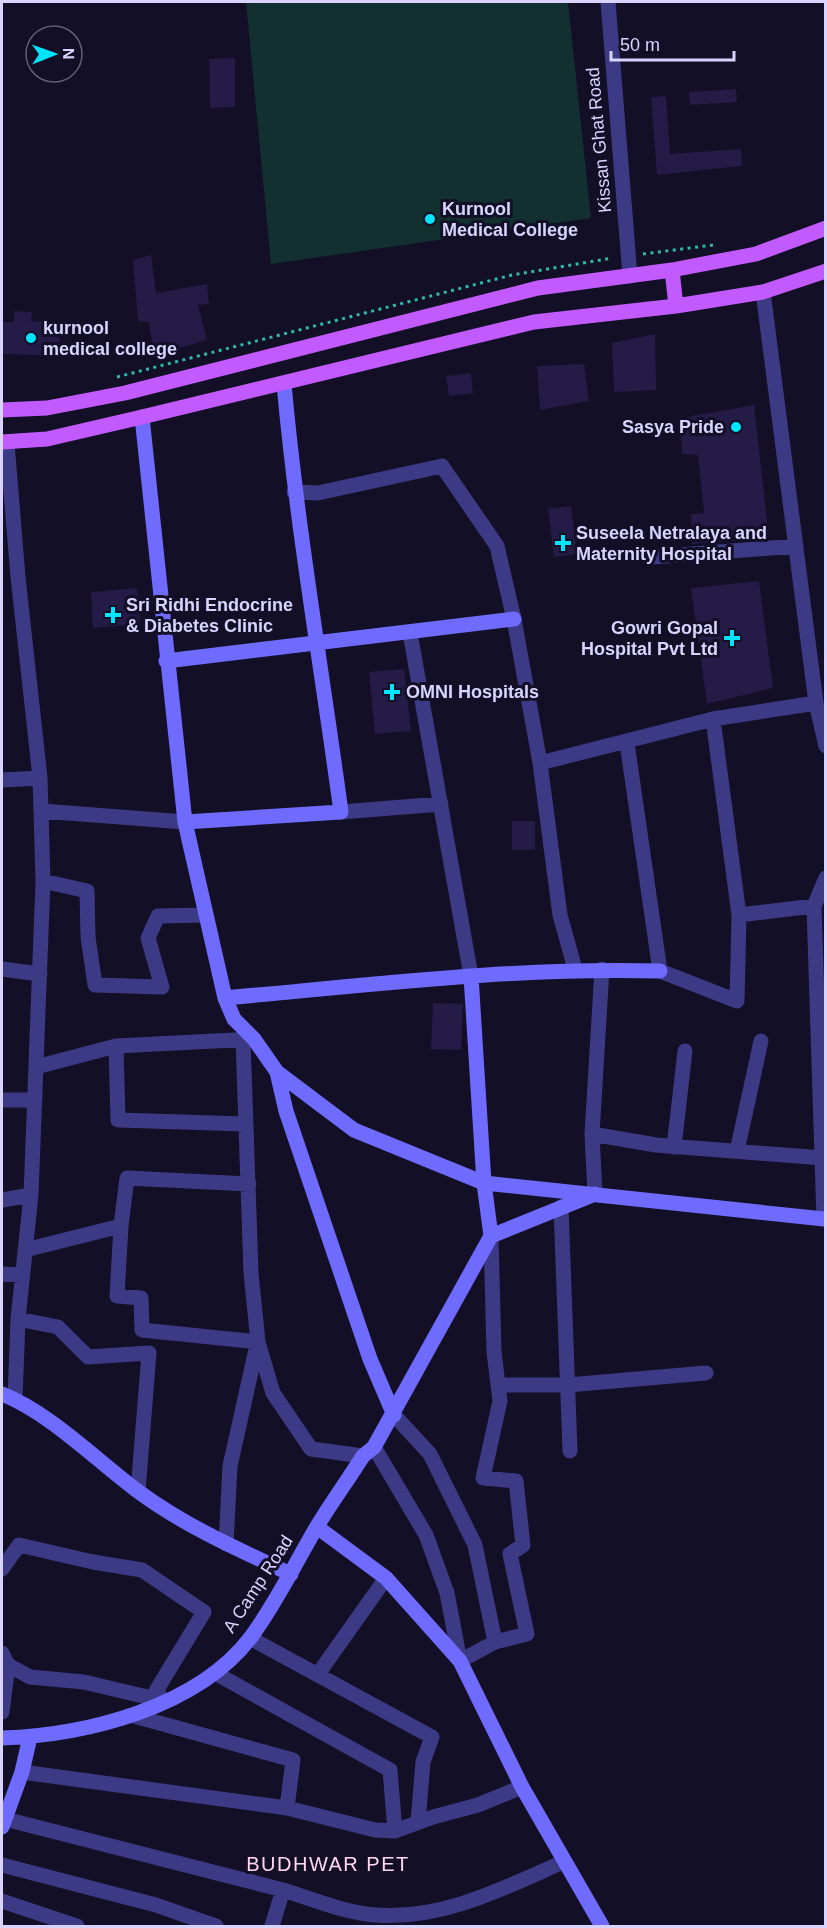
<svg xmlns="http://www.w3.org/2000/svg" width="827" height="1928" font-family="Helvetica,sans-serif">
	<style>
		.green { fill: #12302f }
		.building { fill: #241b47 }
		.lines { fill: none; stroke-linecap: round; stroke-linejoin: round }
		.path { stroke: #2fb8b0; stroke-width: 3; stroke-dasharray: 3 4.5; stroke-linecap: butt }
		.street { stroke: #3d3a85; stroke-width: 15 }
		.secondary { stroke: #6f6bff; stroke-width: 15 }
		.primary { stroke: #c25bff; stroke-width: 15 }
		.poi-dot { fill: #00e5ff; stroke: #130f26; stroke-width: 2 }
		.labels { text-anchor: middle; stroke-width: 6; stroke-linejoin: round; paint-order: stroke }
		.street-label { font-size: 18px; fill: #d9d4ff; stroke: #130f26 }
		.poi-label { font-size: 18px; font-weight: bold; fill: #d9d4ff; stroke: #130f26; text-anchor: start }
		.neighbourhood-label { font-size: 20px; letter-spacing: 1.5px; fill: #ffd6f0; stroke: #130f26 }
	</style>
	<rect width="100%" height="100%" fill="#130f26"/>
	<path class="green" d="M246,2H568L591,218L271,264Z"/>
	<path class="building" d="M235,58V107L210,108L209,59Z
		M736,89L737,102L690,105L689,92Z
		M666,96L670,154L741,149L742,166L657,175L651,97Z
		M151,255L156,293L207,284L209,304L198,305L207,340L154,355L149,322L138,321L133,260Z
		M14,311L32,312L31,321L60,323L59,356L2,354V322H14Z
		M655,334L656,390L614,392L612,343Z
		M584,364L589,401L540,410L537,366Z
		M471,373L473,393L449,396L446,376Z
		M754,405L769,538L692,544L691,514L704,513L698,455L682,454L681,418Z
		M571,506L577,554L554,557L548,509Z
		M759,581L773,688L707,704L691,588Z
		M137,588L140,624L93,628L91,592Z
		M404,669L411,731L375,734L369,672Z
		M512,821H535V850H512Z
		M433,1003L463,1004L461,1050L431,1049Z"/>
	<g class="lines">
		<path class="path" d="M643,254L713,245
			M117,377L512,275L612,258"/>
		<path class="street" d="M608,2L630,276
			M763,292L816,703L826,746
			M7,443L18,577L40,778L43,881L31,1195L18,1319L15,1399
			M294,492L318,493L442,466L497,546L514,619L540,763L560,915L575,969
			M653,557L796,546
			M410,633L471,976
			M713,719L739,915
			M627,743L660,971L737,1001L739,915L814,906
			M540,763L713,719L816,703
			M2,780L40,778
			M42,811L185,822
			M341,812L441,804
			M43,881L87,891L88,937L95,985L162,987L148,938L158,916L205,915
			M2,969L40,974
			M243,1039L251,1273L258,1342L273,1393L311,1449L363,1456
			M116,1046L118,1120L245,1124
			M36,1067L116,1046L254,1039
			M2,1100H35
			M592,1134L656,1145L823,1158
			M674,1147L685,1051
			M737,1151L761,1041
			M595,1194L592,1134L602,969
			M2,1200L31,1195
			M561,1207L570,1451
			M824,1219L814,906L826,878
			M121,1226L117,1296L141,1298L142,1330L258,1342
			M25,1250L121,1226L127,1178L249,1184
			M2,1274L22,1275
			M18,1319L58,1327L88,1357L149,1353L138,1491
			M498,1385H568L706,1373
			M394,1415L430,1454L475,1545L495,1642
			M374,1447L426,1535L447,1593L460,1661L495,1642L527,1634L510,1554L523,1545L516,1481L483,1478L500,1401L494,1352L491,1236
			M226,1544L230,1466L257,1345
			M2,1569L19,1545L93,1562L142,1570L204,1612L156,1691L164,1701
			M250,1638L432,1737L423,1762L418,1822
			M2,1653L8,1665L2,1712
			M8,1665L30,1677L84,1682L164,1701
			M215,1673L390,1770L395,1831
			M318,1674L386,1578
			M134,1716L293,1760L287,1808
			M22,1772L287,1808L375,1830L395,1831L433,1817L478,1805L522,1787
			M5,1819L283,1890L272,1926
			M2,1865L156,1905L216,1926
			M283,1890C312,1899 345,1913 376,1915C443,1920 504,1888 563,1862
			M2,1901L77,1926"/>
		<path class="secondary" d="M142,417L185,822L225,998L234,1019L254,1039L277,1072L286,1111L370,1359L394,1415
			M166,661L514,619
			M185,822L341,812C322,670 297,528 284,384
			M471,976L484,1183L491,1236
			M225,998C370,985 514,967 660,971
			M277,1072L354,1130L484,1183L824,1219
			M2,1394C50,1413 96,1460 139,1492C185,1526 239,1550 291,1574
			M317,1527L386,1578L460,1661L522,1787L602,1926
			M2,1738C86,1735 197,1708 251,1637C276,1603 295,1564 316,1528C331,1503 348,1480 363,1456L374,1447L491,1236L595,1194
			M2,1827L22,1772L30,1737"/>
		<path class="primary" d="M672,270L676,306
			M2,410L47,408L125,393L538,288L672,270L756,254L826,228
			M2,442L47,439L142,417L534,322L676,306L763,292L826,271"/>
	</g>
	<g class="poi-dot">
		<circle cx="430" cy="219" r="6"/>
		<circle cx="31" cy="338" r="6"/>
		<circle cx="736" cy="427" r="6"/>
		<path d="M560 534h6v6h6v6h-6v6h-6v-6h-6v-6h6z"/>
		<path d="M110 606h6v6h6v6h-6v6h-6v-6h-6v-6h6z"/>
		<path d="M729 629h6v6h6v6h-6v6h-6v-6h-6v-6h6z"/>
		<path d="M389 683h6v6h6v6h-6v6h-6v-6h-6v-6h6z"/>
	</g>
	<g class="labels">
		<g class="street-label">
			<text transform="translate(599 140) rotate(-95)" y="6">Kissan Ghat Road</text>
			<text transform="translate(258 1584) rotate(-57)" y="6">A Camp Road</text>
		</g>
		<g class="poi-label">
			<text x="442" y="215">Kurnool<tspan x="442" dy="21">Medical College</tspan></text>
			<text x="43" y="334">kurnool<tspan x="43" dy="21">medical college</tspan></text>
			<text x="724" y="433" text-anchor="end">Sasya Pride</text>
			<text x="576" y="539">Suseela Netralaya and<tspan x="576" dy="21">Maternity Hospital</tspan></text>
			<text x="126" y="611">Sri Ridhi Endocrine<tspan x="126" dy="21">&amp; Diabetes Clinic</tspan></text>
			<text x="718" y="634" text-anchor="end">Gowri Gopal<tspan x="718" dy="21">Hospital Pvt Ltd</tspan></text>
			<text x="406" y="698">OMNI Hospitals</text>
		</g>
		<g class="neighbourhood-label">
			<text x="328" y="1871">BUDHWAR PET</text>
		</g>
	</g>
	<rect width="827" height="1928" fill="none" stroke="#d9d4ff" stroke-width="6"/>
	<g transform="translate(54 54) rotate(89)"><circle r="28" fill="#130f26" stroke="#625e7d" stroke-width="1.5"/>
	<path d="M0-4.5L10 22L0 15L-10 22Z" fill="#00e5ff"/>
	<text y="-9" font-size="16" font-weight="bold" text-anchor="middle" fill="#d9d4ff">N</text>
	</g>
	<path d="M611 51v9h123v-9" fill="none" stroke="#d9d4ff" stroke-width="3"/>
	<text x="620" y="51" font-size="18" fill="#d9d4ff" stroke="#130f26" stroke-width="4.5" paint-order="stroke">50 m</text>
</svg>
